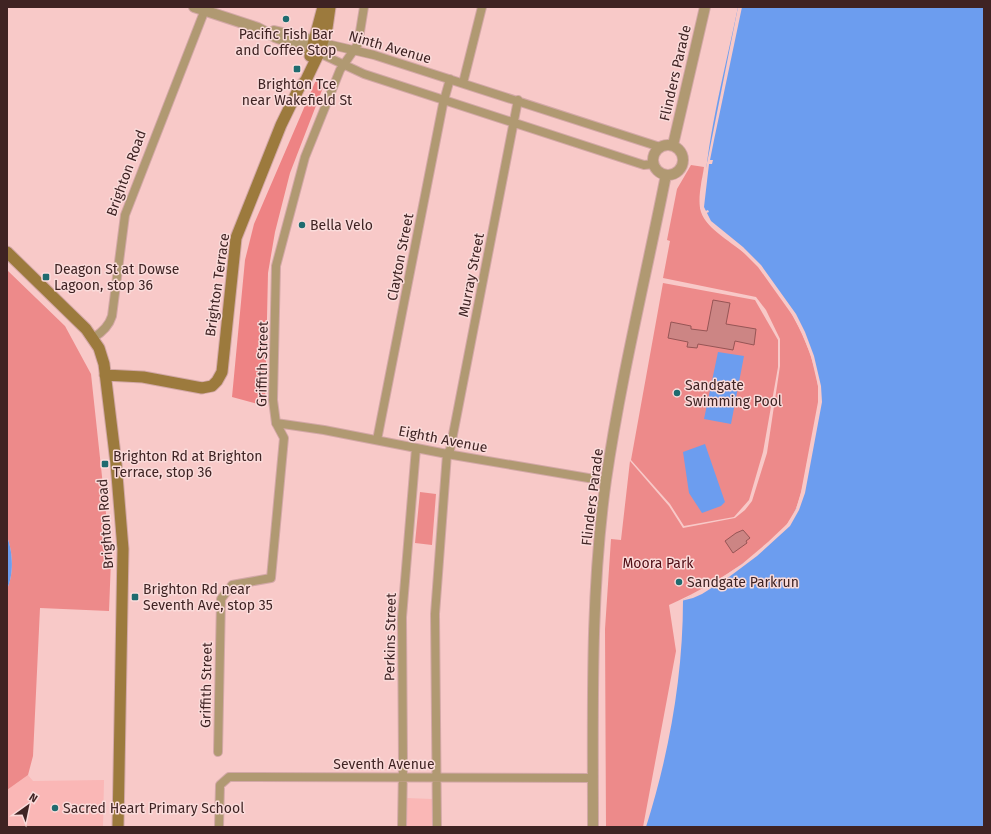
<svg xmlns="http://www.w3.org/2000/svg" width="991" height="834" font-family="'Fira Sans',sans-serif">
	<style>
		.built { fill: #fab7b6 }
		.green { fill: #ed8a8a }
		.forest { fill: #ee8384 }
		.water { fill: #6c9def }
		.pier { fill: #f8c9c8 }
		.building { fill: #cc8584; stroke: #965555 }
		.lines { fill: none; stroke-linecap: round; stroke-linejoin: round }
		.minor-casing { stroke: #d3a8a7; stroke-width: 10 }
		.tertiary-casing { stroke: #d3a8a7; stroke-width: 12 }
		.secondary-casing { stroke: #d3a8a7; stroke-width: 13 }
		.minor { stroke: #b09972; stroke-width: 8 }
		.tertiary { stroke: #b09972; stroke-width: 10 }
		.secondary { stroke: #9c7a3d; stroke-width: 11 }
		.poi-dot { fill: #1f6b6f; stroke: #fadbda; stroke-width: 1.5 }
		.labels { text-anchor: middle; stroke-width: 3; stroke-linejoin: round; paint-order: stroke }
		.poi-label { font-size: 14px; fill: #3f2323; stroke: #fadbda; text-anchor: start }
		.street-label { font-size: 14px; fill: #3f2323; stroke: #fadbda }
		.park-label { font-size: 14px; fill: #4f0c14; stroke: #fadbda }
	</style>
	<rect width="100%" height="100%" fill="#f8c9c8"/>
	<path class="built" d="M28,775L33,781L104,780L103,827H7V790Z
		M406,798L433,799L432,827H405Z"/>
	<path class="green" d="M691,165L704,167C702,181 697,199 701,212C707,230 735,244 749,257C780,286 813,344 818,386C821,411 812,439 807,463C804,481 801,499 793,515C773,551 706,589 669,605L676,651L643,827H606L605,629L611,539L621,540L630,461L669,506L683,528L735,518L745,510L752,501L767,453L780,366V339L766,310L756,297L663,278L670,241L667,240L677,189Z
		M7,270L65,326L91,374L111,560L109,611L40,608L33,756L28,775L7,790V589C14,575 13,551 7,537Z
		M663,283L755,300L778,340V367L763,452L749,500L734,517L684,526L670,504L631,460Z
		M420,492L436,494L432,545L415,543Z"/>
	<path class="forest" d="M316,80L324,85L290,173L275,232L268,273L265,406L232,397L245,260L254,224Z"/>
	<path class="water" d="M738,7H984V827H646C669,754 683,677 683,600L713,585L756,554L788,525L800,501L818,410L820,393L812,356L799,324L767,276L751,257L714,227L704,214L709,212L708,210L703,212C705,143 724,75 738,7Z
		M718,352L744,356L731,424L704,419Z
		M705,444L725,502L721,506L702,513L689,493L683,452Z
		M7,537C13,551 14,575 7,589Z"/>
	<path class="pier" d="M738,7H742L714,140L710,160H713L712,164H709L704,207L711,221L743,247L761,265L796,314L805,332L814,356L821,386L822,402L805,493L799,510L790,526L757,556L729,577L702,594L693,598L681,601L712,584L742,564L768,542L787,524L796,509L801,492L818,402V386L811,356L802,333L793,316L758,267L741,250L708,223L700,208L702,178H704Z"/>
	<path class="building" d="M713,300L730,303L726,324L756,329L754,345L735,341L733,350L698,344L697,348L687,347L688,342L668,338L671,322L691,326V329L707,331Z
		M743,530L750,538L746,541L747,543L733,553L725,541L736,533Z"/>
	<g class="lines">
		<defs>
			<path id="minor" d="M323,43L374,55L660,147
				M319,53L364,74L644,165L654,164
				M463,83L482,7
				M93,338C103,332 109,326 112,316L125,215L206,7
				M276,423L324,430L447,454L606,481
				M377,440L443,104L450,79
				M218,752L221,599L232,585L271,578L284,438L276,423L273,400L276,266L305,157L340,70L358,44L364,7
				M219,827L220,785L229,777L593,778
				M402,827L403,766L402,617L416,448
				M437,827L435,614L447,454L450,450L518,100"/>
			<path id="tertiary" d="M194,7L258,28L275,37L319,53
				M274,31L321,42
				M653 160a15 15 0 1 1 30 0a15 15 0 1 1-30 0Z
				M673,145L705,7
				M593,827C593,712 590,594 606,480C621,377 646,276 666,175"/>
			<path id="secondary" d="M310,56L323,7
				M7,252L86,329L99,348L104,364L116,463L123,549L118,827
				M105,375L143,377L202,388L212,386L217,381L222,372L236,238L281,125L299,88L306,80L319,53L327,28L330,7"/>
		</defs>
		<use href="#minor" class="minor-casing"/>
		<use href="#tertiary" class="tertiary-casing"/>
		<use href="#secondary" class="secondary-casing"/>
		<use href="#minor" class="minor"/>
		<use href="#tertiary" class="tertiary"/>
		<use href="#secondary" class="secondary"/>
	</g>
	<g class="poi-dot">
		<circle cx="286" cy="19" r="4"/>
		<rect x="293" y="65" width="8" height="8" rx="2"/>
		<circle cx="302" cy="225" r="4"/>
		<rect x="42" y="273" width="8" height="8" rx="2"/>
		<circle cx="677" cy="393" r="4"/>
		<rect x="101" y="460" width="8" height="8" rx="2"/>
		<circle cx="679" cy="582" r="4"/>
		<rect x="131" y="593" width="8" height="8" rx="2"/>
		<circle cx="55" cy="808" r="4"/>
	</g>
	<g class="labels">
		<g class="poi-label">
			<text x="286" y="39" text-anchor="middle">Pacific Fish Bar<tspan x="286" dy="16">and Coffee Stop</tspan></text>
			<text x="297" y="89" text-anchor="middle">Brighton Tce<tspan x="297" dy="16">near Wakefield St</tspan></text>
			<text x="310" y="230">Bella Velo</text>
			<text x="54" y="274">Deagon St at Dowse<tspan x="54" dy="16">Lagoon, stop 36</tspan></text>
			<text x="685" y="390">Sandgate<tspan x="685" dy="16">Swimming Pool</tspan></text>
			<text x="113" y="461">Brighton Rd at Brighton<tspan x="113" dy="16">Terrace, stop 36</tspan></text>
			<text x="687" y="587">Sandgate Parkrun</text>
			<text x="143" y="594">Brighton Rd near<tspan x="143" dy="16">Seventh Ave, stop 35</tspan></text>
			<text x="63" y="813">Sacred Heart Primary School</text>
		</g>
		<g class="street-label">
			<text transform="translate(390 47) rotate(16)" y="5">Ninth Avenue</text>
			<text transform="translate(675 73) rotate(-77)" y="5">Flinders Parade</text>
			<text transform="translate(126 173) rotate(-70)" y="5">Brighton Road</text>
			<text transform="translate(400 257) rotate(-79)" y="5">Clayton Street</text>
			<text transform="translate(471 275) rotate(-79)" y="5">Murray Street</text>
			<text transform="translate(217 285) rotate(-82)" y="5">Brighton Terrace</text>
			<text transform="translate(262 364) rotate(-89)" y="5">Griffith Street</text>
			<text transform="translate(443 439) rotate(11)" y="5">Eighth Avenue</text>
			<text transform="translate(592 497) rotate(-83)" y="5">Flinders Parade</text>
			<text transform="translate(105 524) rotate(-94)" y="5">Brighton Road</text>
			<text transform="translate(390 637) rotate(-89)" y="5">Perkins Street</text>
			<text transform="translate(206 685) rotate(-89)" y="5">Griffith Street</text>
			<text x="384" y="769">Seventh Avenue</text>
		</g>
		<g class="park-label">
			<text x="658" y="568">Moora Park</text>
		</g>
	</g>
	<rect width="991" height="834" fill="none" stroke="#3f2323" stroke-width="16"/>
	<g transform="translate(28 806) rotate(33)" stroke="#fadbda" stroke-width="3" paint-order="stroke">
	<path d="M0-3L7 15L0 10L-7 15Z" fill="#3f2323"/>
	<text y="-6" font-size="11" font-weight="bold" text-anchor="middle" fill="#3f2323">N</text>
	</g>
</svg>
